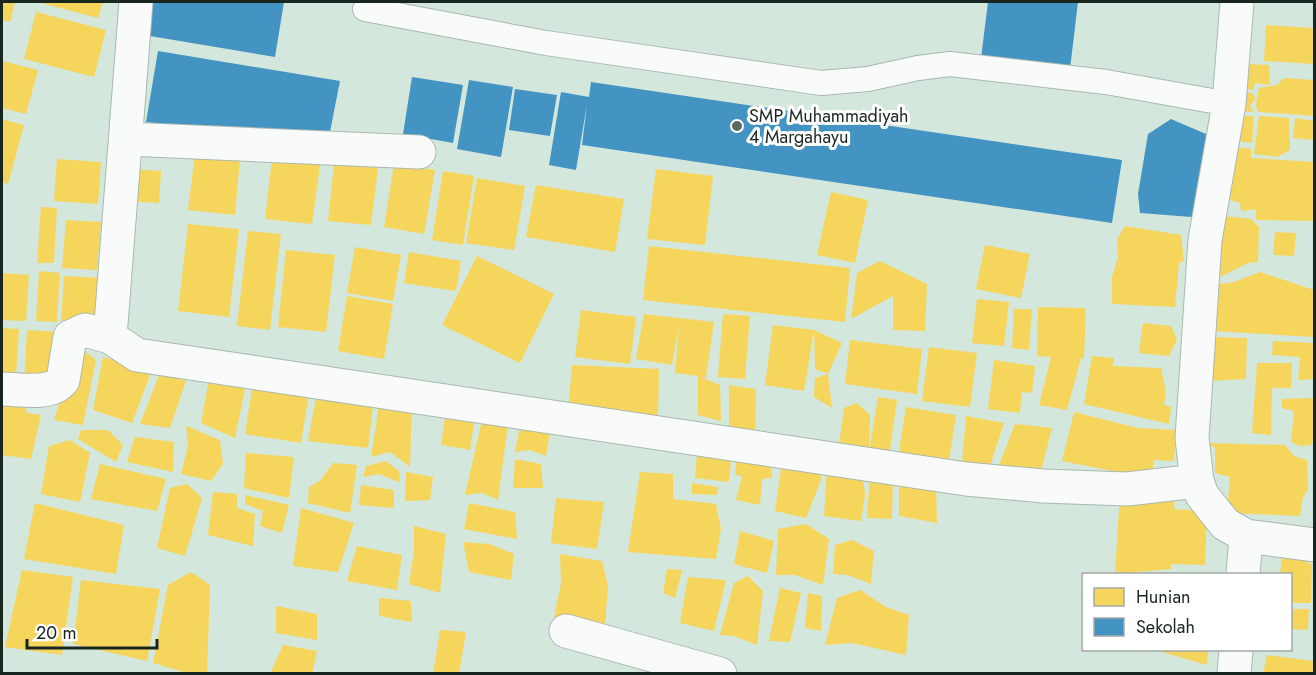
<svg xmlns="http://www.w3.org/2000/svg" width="1316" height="675" font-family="Jost,sans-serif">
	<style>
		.homes { fill: #f6d55c }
		.schools { fill: #4393c3 }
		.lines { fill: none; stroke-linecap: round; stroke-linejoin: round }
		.lane-casing { stroke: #aab8b0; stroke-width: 26 }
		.street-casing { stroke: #aab8b0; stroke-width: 35 }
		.lane { stroke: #f9fbfa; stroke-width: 24 }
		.street { stroke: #f9fbfa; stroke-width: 33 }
		.poi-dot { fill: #5a6a61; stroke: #fff; stroke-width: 2 }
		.labels { text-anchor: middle; stroke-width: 6; stroke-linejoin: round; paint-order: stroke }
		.poi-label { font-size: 18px; fill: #19261f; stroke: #fff; text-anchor: start }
	</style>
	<rect width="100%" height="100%" fill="#d4e7dc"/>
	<path class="homes" d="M2,2H15L10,22L2,20Z
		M37,2H103L98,18Z
		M36,12L106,30L94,77L24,59Z
		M1266,25L1314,28V64L1264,61Z
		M2,61L38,70L26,114L2,108Z
		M1244,64L1269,65L1270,85L1255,83L1253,90L1240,87Z
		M1284,78L1314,80V116L1258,112L1256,105L1259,88L1277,85Z
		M1237,90L1254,94L1255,100L1250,105L1253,112L1234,110Z
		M1241,116H1254L1252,143L1238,141Z
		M1259,116L1289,118L1290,150L1277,157L1254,154Z
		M1295,118L1314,121V140L1293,138Z
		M2,119L24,125L8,184L2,182Z
		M1236,147L1251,149V158L1314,162V221L1256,220V209L1241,211L1240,203L1230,200Z
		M195,154L240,159L235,215L188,210Z
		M57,159L101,162L98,204L54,201Z
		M272,159L320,165L312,224L265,219Z
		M334,163L378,168L371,225L328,221Z
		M394,164L435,170L424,234L384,227Z
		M128,169L161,171L159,203L126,201Z
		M656,169L713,176L705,245L647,239Z
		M443,171L474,176L463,245L432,240Z
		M477,178L525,186L514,250L466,243Z
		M536,185L624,199L615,252L526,237Z
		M831,192L868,200L855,263L817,255Z
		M41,207L57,208L54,263H37Z
		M1224,216L1251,219L1259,227L1258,262L1248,263L1220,277L1218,258Z
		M66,220L101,222L97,270L62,268Z
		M188,224L239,229L229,317L178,311Z
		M1125,226L1181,235L1184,261L1179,263L1175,307L1112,304V277L1118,257L1117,239Z
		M248,231L281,234L270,330L237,326Z
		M1275,232L1296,233L1294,256L1273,255Z
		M985,245L1030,254L1021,298L976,289Z
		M649,246L850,268L845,322L643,300Z
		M355,247L401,255L393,301L347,293Z
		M286,250L335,255L326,332L278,327Z
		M409,252L461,261L456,291L404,283Z
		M477,256L554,294L520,363L442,325Z
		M880,261L927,284L925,331L893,330V296L851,319L857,273Z
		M39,271L60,273L57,322L36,321Z
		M1260,272L1314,290V337L1212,331L1214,285L1234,282Z
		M2,273L29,275L26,321L2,320Z
		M64,276L104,278L101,323L61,321Z
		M347,296L393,304L384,359L338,351Z
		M977,299L1009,302L1004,346L972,343Z
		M1038,307L1086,308L1084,358H1081L1067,410L1039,405L1051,357L1037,356Z
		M1014,309H1032L1029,350L1012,348Z
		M581,310L636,317L630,364L575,357Z
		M644,314L714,322L706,378L698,376L720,385L721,421L698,415V376L675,373L679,325L672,365L636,359Z
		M723,314L750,316L745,379L718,377Z
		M1143,323L1171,326L1177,339L1169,356L1139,353Z
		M773,325L814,330L804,391L765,385Z
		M2,328L19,329L16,374L2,373Z
		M27,330L60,332L57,387L24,384Z
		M814,330L842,343L828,374L815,369Z
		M1210,337L1247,338L1246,379L1209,381Z
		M850,340L922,349L917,394L845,384Z
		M1273,341L1314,343V379L1298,380L1300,357L1272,355Z
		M78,346L96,360L83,425L54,420Z
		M929,347L977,353L970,407L922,401Z
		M1092,356L1114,358L1113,366L1161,368L1166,392L1164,405L1171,407L1169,424L1084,404Z
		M103,357L152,370L132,423L93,410Z
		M994,360L1035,366L1032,393L1022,392L1020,413L988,409Z
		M1257,363H1292L1291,388H1272L1271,435L1252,433Z
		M572,365L659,369L658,417L568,413Z
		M160,373L186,381L170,428L140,424Z
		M828,374L832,408L814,397L815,378Z
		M209,379L246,384L235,438L201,423Z
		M253,383L310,388L301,443L245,434Z
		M729,385L756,389L755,434L729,430Z
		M318,387L374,396L368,448L308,441Z
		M878,397L897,400L889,456L838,451L844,408L857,403L870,415L869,452Z
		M1313,398L1314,439L1311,445L1300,446L1291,442L1294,411L1282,408V399Z
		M380,399L412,405L410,467L390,452L371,457Z
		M2,400L24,402L27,413L41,415L31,459L2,455Z
		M906,407L956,415L948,467L898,457Z
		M446,410L475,415L470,450L441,445Z
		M1074,412L1138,428L1176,430L1174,461L1153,460V479L1062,461Z
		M966,416L1004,423L989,469L962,464Z
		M482,420L508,424L498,500L482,493L465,495Z
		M521,422L551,427L546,456L530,450L515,452Z
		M1015,424L1052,428L1041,471L999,465Z
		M186,426L220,440L223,464L211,481L181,474L188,446Z
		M81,430H108L123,445L116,462L78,439Z
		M135,437L174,442L173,472L127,462Z
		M70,440L90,453L80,502L41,494L49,446Z
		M1207,443L1285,445L1294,456L1307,460L1308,490L1303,497L1300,516L1227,513L1230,477L1215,473V448Z
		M698,444L731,459L729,482L695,478Z
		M246,453L294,457L289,498L244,488Z
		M783,456L820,465L821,480L806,518L775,511Z
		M737,457L770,459L772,478L762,479L760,505L736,500L742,477L735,474Z
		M515,459L541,464L543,488H513Z
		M386,461L400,472L399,482L379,474L363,477L366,466Z
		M333,463L357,465L350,513L308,503L309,487L320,481Z
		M100,464L166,479L157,511L91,499Z
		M827,469L863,474L865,496L861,521L824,516Z
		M406,472L433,477L430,500L405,501Z
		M640,472L673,474V499L716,504L721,529L716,559L628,552Z
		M870,472L893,476L892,519L867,518Z
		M899,477L936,484L937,523L899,516Z
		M692,483L718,487L717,495L692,494Z
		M187,484L202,498L185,556L157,548L170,488Z
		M361,485L394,490V508L359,505Z
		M213,492L237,494V508L255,514L253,546L208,535Z
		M1120,493L1175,496L1174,509L1207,511L1205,565L1171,564V569L1115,574Z
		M245,495L289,505L282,533L260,526L263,511L245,504Z
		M556,498L604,502L597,549L551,543Z
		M35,503L124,525L116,574L24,559Z
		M469,503L515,512L517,539L464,529Z
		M301,508L354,523L338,572L293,566Z
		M806,524L829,539L823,585L795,575H776L778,529Z
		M414,526L446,534L440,593L409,584L414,551Z
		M740,531L774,541L767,573L734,564Z
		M852,540L874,551L871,584L848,575L833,574L835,545Z
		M463,542L489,544L514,554L511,580L469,572Z
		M357,546L402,555L397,590L347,581Z
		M1295,553L1312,565L1311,603H1290V574H1280L1282,556Z
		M560,554L602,561L608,586L605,624L554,618L561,583Z
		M667,569L682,570L675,598L663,593Z
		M22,570L73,577L62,655L5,647Z
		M191,572L210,585L207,674H190L153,663L168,585Z
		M748,576L763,591L757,645L734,636L720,635L734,583Z
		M688,577L726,580L714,631L680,623Z
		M81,580L160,589L147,661L73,644Z
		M780,588L801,593L790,642L769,641Z
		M860,590L886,607L909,615L906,655L852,643L825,645L837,598Z
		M808,593L822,596L821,631L805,628Z
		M379,598L411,601L412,622L379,616Z
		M276,606L317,614V640L276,633Z
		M1293,609H1309L1308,630L1291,629Z
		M440,630L466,632L459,674H433Z
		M283,645L317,651L312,674H270Z
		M1155,650H1208L1207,665Z
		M1267,655L1314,661V674H1263Z"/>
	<path class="schools" d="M150,2H284L275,57L144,35Z
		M988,2H1078L1070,69L981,58Z
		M158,51L340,81L328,142L146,122Z
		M412,77L463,85L453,143L403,134Z
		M469,80L513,87L501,157L457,149Z
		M591,82L1122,160L1112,223L582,145L587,104L576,170L549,165L561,92L589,97Z
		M515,89L557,95L550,136L509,130Z
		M1171,119L1206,134L1205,170L1192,217L1140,213L1138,194L1148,134Z"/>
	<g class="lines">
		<defs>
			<path id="lane" d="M365,9L546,43L821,83L868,79L918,68L950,64L1106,82L1229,104"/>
			<path id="street" d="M1237,2L1229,104L1205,240L1192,438L1197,481L1202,495L1225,524L1246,536
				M127,139L419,152
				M110,337L137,355L966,479L1043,486L1127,489L1197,481
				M2,389C20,389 51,396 63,380L70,337L85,330L110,337L136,2
				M1243,574L1246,536L1314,545
				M566,631L720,674
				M1234,674L1236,650"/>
		</defs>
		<use href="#lane" class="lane-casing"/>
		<use href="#street" class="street-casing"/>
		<use href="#lane" class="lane"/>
		<use href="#street" class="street"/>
	</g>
	<circle class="poi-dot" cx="737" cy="126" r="6"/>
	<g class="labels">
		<g class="poi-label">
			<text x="749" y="122">SMP Muhammadiyah<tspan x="749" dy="21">4 Margahayu</tspan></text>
		</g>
	</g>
	<rect width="1316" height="675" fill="none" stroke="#19261f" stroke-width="6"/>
	<rect x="1082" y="573" width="210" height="78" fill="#ffffff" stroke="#a3a8a5" stroke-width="1.5"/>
	<rect x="1094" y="588" width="30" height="18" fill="#f6d55c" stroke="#a3a8a5" stroke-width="1.5"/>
	<text x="1136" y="603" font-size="18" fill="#19261f">Hunian</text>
	<rect x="1094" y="618" width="30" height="18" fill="#4393c3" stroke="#a3a8a5" stroke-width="1.5"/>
	<text x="1136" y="633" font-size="18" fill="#19261f">Sekolah</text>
	<path d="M27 639v9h130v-9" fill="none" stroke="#19261f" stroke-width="3"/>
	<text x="36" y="639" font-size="18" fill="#19261f" stroke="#ffffff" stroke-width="4.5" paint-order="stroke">20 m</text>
</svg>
